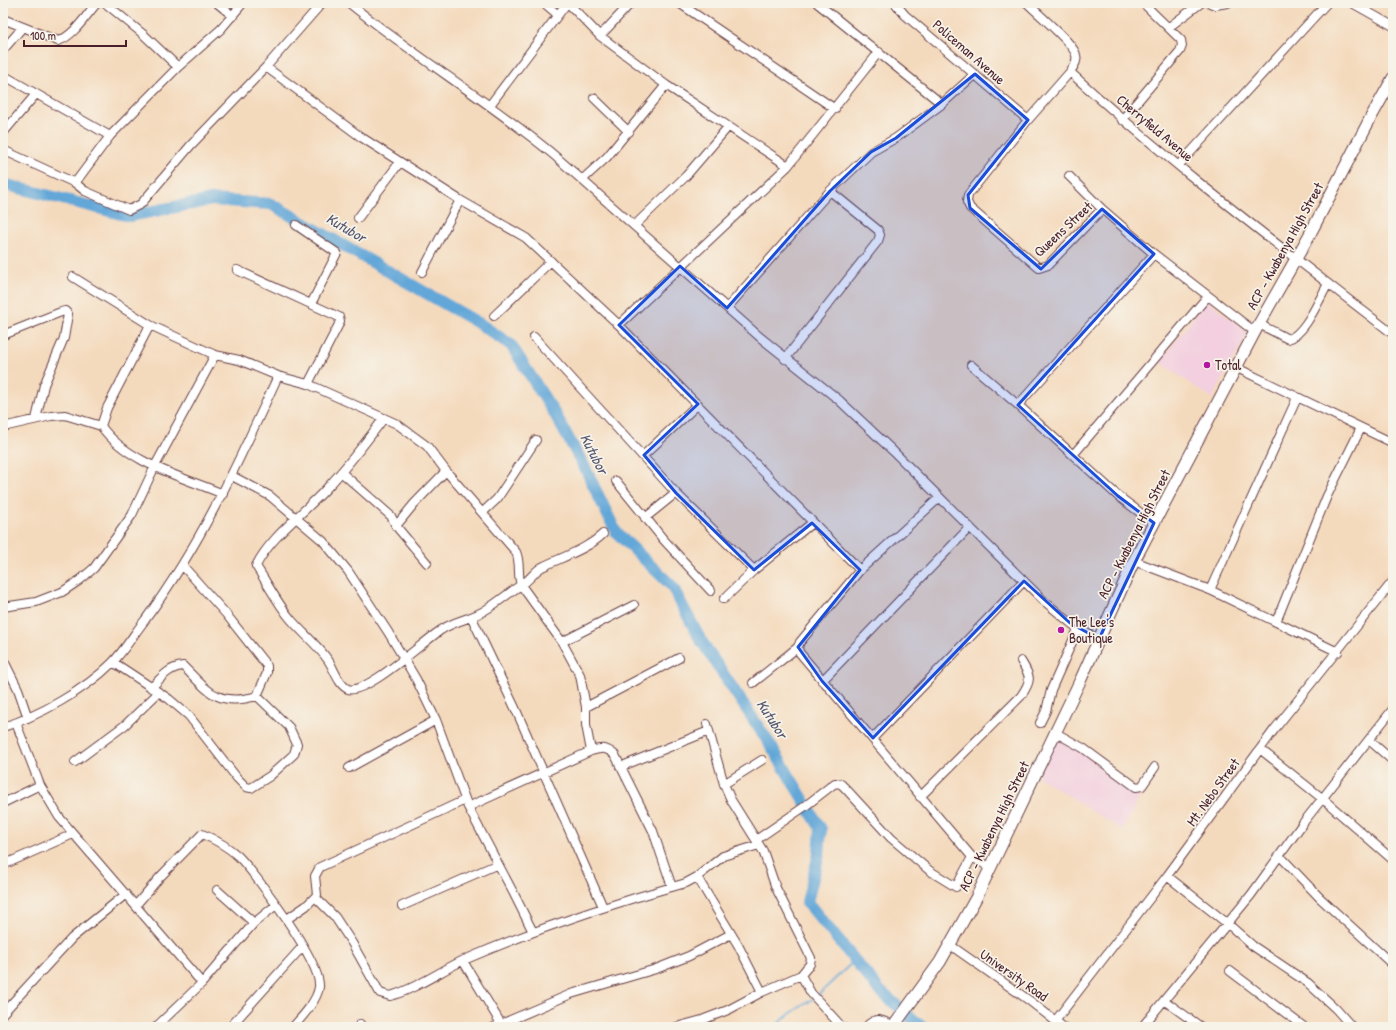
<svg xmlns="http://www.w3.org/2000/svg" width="1396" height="1030" font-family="'Patrick Hand',sans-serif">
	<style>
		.built { fill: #f3cfdf }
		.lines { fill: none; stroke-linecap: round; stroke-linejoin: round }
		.stream { stroke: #63a7d8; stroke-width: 2 }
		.river { stroke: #63a7d8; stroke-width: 12 }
		.street-casing { stroke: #643b41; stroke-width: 10 }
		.secondary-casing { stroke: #643b41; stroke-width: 13 }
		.street { stroke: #fff; stroke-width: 8 }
		.secondary { stroke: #fff; stroke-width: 11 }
		.marked { fill: #1d4ed8; fill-opacity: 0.2; stroke: #1d4ed8; stroke-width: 3; stroke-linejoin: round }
		.poi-dot { fill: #b5179e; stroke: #f7f3e8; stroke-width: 1.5 }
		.labels { text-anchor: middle; stroke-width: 3.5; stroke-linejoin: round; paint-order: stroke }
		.street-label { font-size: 14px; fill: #4a1f2b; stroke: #f7f3e8 }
		.poi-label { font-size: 14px; fill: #4a1f2b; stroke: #f7f3e8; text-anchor: start }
		.water-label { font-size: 15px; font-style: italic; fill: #545570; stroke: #f7f3e8 }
	</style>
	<rect width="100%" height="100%" fill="#f7f3e8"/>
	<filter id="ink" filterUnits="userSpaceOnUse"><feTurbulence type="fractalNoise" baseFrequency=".025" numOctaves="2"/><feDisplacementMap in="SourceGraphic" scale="8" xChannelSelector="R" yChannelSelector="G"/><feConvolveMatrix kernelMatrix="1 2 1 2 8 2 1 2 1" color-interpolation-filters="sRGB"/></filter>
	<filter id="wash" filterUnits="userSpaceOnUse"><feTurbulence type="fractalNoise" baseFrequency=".012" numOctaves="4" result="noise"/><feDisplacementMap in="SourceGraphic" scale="16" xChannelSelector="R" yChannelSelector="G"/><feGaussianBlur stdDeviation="0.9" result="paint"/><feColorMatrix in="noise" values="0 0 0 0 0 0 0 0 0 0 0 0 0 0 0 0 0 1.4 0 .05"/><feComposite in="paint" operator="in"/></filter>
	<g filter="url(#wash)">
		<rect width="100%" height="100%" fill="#f4dabd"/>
		<path class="built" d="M1207,300L1248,333L1212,399L1160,362Z
			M1057,737L1090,758L1140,797L1122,830L1037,776Z"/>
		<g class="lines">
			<path class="stream" d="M817,996L855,960
				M774,1027L791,1013L813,999"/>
			<path class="river" d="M3,184L129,216L211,200L271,204L480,324L511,345L556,416L586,470L616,532L672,586L700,639L773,749L821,829L819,854L807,902L880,991L922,1027"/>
		</g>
	</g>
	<g filter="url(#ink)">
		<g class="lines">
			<defs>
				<path id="street" d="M105,3L143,34L178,67
					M217,3L233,16
					M243,3L221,29L178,67L110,136L75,183L85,191L129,210L141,204L191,145L266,67L322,3
					M349,3C415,57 489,101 555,156L761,338L839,400L893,451L1044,601L1078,629L1099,639
					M544,3L557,14
					M568,3L600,36L666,85L788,166
					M679,3L835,109
					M817,3L942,104
					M895,3L905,15L1028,120
					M1027,3C1036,12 1074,44 1076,55C1078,62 1073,67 1070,72C1172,166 1284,249 1393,334
					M1210,3L1215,5L1228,3
					M1352,3L1393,26
					M3,19L58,41C74,36 86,15 97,3
					M1169,27L1201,3
					M600,36L631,3
					M3,50L23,27
					M266,67L361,137L460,200L526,238L619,325L860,570
					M1070,72L1028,120L968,195L967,202L970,208L1039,268L1048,265L1102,209L1154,254L1255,332
					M3,75L110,136
					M594,98L629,132
					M490,105L567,3
					M1122,120L1180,51L1182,46L1181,40L1143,3
					M3,133L36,94
					M3,150L75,183
					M1179,165L1327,3
					M1069,176L1102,209
					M582,180L607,157L666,85
					M358,218L400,162
					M296,225L337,253L311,304
					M634,226L686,176L728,127
					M1154,254L1018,405L1073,455L1207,297
					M237,270L339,317L340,321L338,326L308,384
					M422,272L460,200
					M73,277L150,325L215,355L239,360L278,376L308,384L397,424L427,446L446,471L516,552C521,563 517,574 521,585L562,642L580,675L586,707V725L591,751
					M727,308L830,191L871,152L896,138L942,104L975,74
					M494,316L551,261
					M1259,324L1288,339C1305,335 1319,299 1328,284
					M150,325L107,408L101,426C127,463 183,477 223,494
					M619,325L788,166L879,52
					M3,335L61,312L65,311L68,314L64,338L44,385L36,419
					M534,337L676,493L754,570
					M785,359L878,241L880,235L878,230L830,191
					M971,365L1018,405
					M1237,368L1393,443
					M384,418C366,442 347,467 326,489C304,513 270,537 256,566C267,583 277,602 289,617C301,632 317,644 328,660C334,668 338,685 348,689C366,695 424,641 441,630C455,620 473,619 487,609C500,601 511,591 524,583C531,578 535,571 542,567C562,557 586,550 603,534
					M3,427L51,416L65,415L101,426
					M644,455L698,404
					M1073,455L1118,496L1154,523
					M341,472L391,516L396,526L427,563
					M232,476L270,496L323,541L348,571L388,632L416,679L436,720L468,807L514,894L533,932
					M616,481L663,539L711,591
					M483,512L497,499L536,440
					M645,518L676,493
					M396,526L414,504L446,471
					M1134,561L1210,590L1338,652
					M1210,590L1297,398
					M724,599L754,570L812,523
					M3,607L36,602L62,592L80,580L94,568L132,515L155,466L215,355
					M472,618L516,710L603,907
					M1276,622L1327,496L1361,428
					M562,642L634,605
					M798,647L799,652L972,857L991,868
					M3,659L18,689L28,718
					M113,662L169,699L189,716L237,778L246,787L251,788L270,776L294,754L297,744L289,727L257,696
					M822,681L970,527
					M753,683L798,647L800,642L860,570L939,498
					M151,688C161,678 169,667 183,666C209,692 218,707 257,696L267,673V666L226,614L182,565
					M586,707L679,658
					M16,723L40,785L59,817L202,983
					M1040,723L1046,711L1051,690L1078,629
					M3,727C39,716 85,690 112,663C124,651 134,634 145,620C201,544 239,461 278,376
					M1056,733L1083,748L1136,787L1142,786L1155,767
					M873,738L1024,581
					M1369,740L1393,761
					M1260,749L1323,799L1393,860
					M75,762L125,725L158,693
					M620,767L709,731
					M349,768L436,720
					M724,784L762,760
					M920,797L1021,696C1032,680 1031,677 1021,661
					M3,803L40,785
					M468,807L591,751C602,748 606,747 615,755L653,831L672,887
					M756,840L804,807L835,783L841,784L847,790L891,838L930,871L956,887L972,857
					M1280,856L1320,898L1393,965
					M3,865L73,834
					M1167,876L1228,924L1253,946L1308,983L1336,1009L1352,1027
					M697,877L738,945L762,992
					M217,890L254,923
					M315,897L335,917L352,943L380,993L390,996C414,990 440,971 464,960C536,929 610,904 686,883L697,877L723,856L759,845
					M136,905L160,877L202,834C214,839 228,847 238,856C256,874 322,963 319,987C317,1001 302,1017 293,1027
					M402,906L498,864
					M287,919L306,906L317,895L315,876L320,867L465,800
					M950,945L1030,1001L1063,1027
					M463,961L503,1027
					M1230,971L1304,1027
					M801,975L811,993L842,1027
					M1165,1001L1201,1027
					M3,1013L72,938L126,894
					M1056,1020L1167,876L1274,730L1393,581
					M360,1024L362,1027
					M231,1026L303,946
					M156,1027L202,983L254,923L276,905
					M494,1027L571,994L656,969L689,956L731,934
					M676,1027L702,1020L728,1010L762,992L801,975L810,964L811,958L776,888L763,851L731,800L724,784L707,724
					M866,1027C876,1016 882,1020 894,1026
					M1142,1027L1251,895L1303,823L1393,709"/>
				<path id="secondary" d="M893,1027L940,962L976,898L1081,679L1134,561L1259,324L1310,234L1370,119L1393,78"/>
			</defs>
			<use href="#street" class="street-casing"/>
			<use href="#secondary" class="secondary-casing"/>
			<use href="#street" class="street"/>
			<use href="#secondary" class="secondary"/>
		</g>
	</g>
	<path class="marked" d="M975,74L1028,120L968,195L970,208L1041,269L1102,209L1154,254L1018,405L1118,496L1154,523L1099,639L1070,623L1024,581L873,738L822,681L798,647L860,570L812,523L754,570L676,493L644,455L698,404L619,325L680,266L727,308L830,191L871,152L896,138Z"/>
	<g class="poi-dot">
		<circle cx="1207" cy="365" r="4"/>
		<circle cx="1061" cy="630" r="4"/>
	</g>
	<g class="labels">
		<g class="street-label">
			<text transform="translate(969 52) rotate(41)" y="5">Policeman Avenue</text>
			<text transform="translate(1155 128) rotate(40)" y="5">Cherryfield Avenue</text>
			<text transform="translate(1063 229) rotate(-43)" y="5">Queens Street</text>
			<text transform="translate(1285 246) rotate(-61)" y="5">ACP - Kwabenya High Street</text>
			<text transform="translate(1134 534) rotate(-63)" y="5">ACP - Kwabenya High Street</text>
			<text transform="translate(1213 792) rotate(-54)" y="5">Mt. Nebo Street</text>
			<text transform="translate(994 826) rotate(-64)" y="5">ACP - Kwabenya High Street</text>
			<text transform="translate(1014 975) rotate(35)" y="5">University Road</text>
		</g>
		<g class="poi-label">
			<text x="1215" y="370">Total</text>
			<text x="1069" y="627">The Lee's<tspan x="1069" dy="16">Boutique</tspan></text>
		</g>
		<g class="water-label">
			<text transform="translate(346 228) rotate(30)" y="5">Kutubor</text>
			<text transform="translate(594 454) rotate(63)" y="5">Kutubor</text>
			<text transform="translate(772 719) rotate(57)" y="5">Kutubor</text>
		</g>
	</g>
	<rect width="1396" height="1030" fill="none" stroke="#f7f3e8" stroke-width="16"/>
	<path d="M24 40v6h102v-6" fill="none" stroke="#4a1f2b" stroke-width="2"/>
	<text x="30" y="40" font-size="12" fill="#4a1f2b" stroke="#f7f3e8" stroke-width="3" paint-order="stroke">100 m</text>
</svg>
